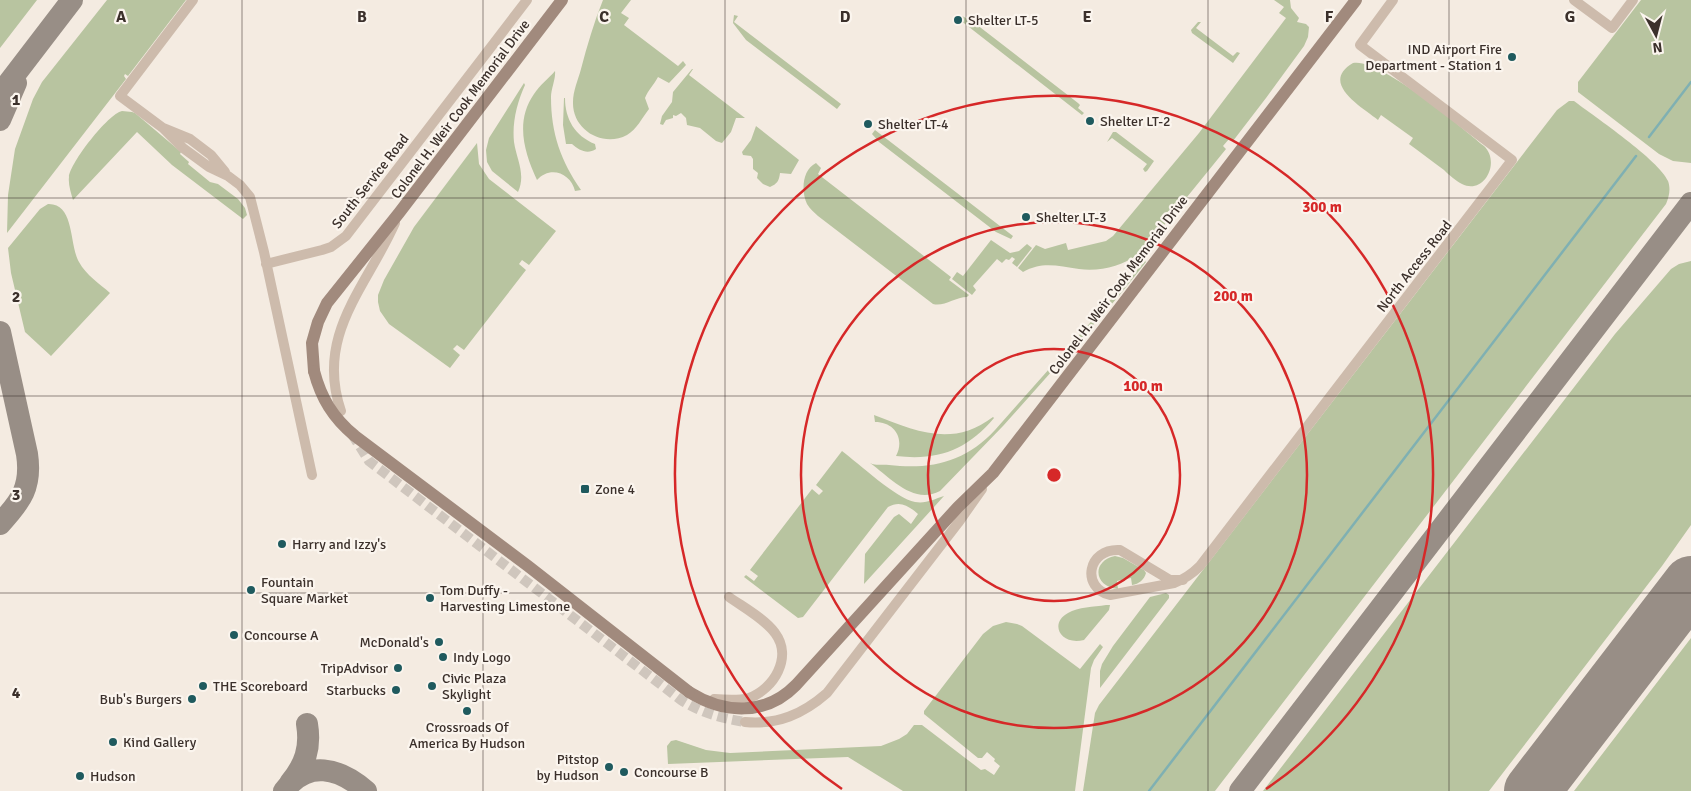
<svg xmlns="http://www.w3.org/2000/svg" width="1691" height="791" font-family="Signika,sans-serif">
	<style>
		.green { fill: #b8c4a0 }
		.lines { fill: none; stroke-linecap: round; stroke-linejoin: round }
		.stream { stroke: #7fb0b2; stroke-width: 2.5 }
		.taxiway { stroke: #988e86; stroke-width: 22 }
		.runway { stroke: #988e86; stroke-width: 56 }
		.street-tunnel { stroke: #cfc6bd; stroke-width: 10; stroke-dasharray: 10 5; stroke-linecap: butt }
		.street { stroke: #cdbbac; stroke-width: 10 }
		.secondary { stroke: #a18a7d; stroke-width: 12 }
		.secondary-bridge { stroke: #a18a7d; stroke-width: 12 }
		.grid { fill: none; stroke: #3b302b; stroke-width: 1; stroke-opacity: 0.55 }
		.ring { fill: none; stroke: #d62828; stroke-width: 2.5 }
		.poi-dot { fill: #1f5a5e; stroke: #fbf5ee; stroke-width: 2 }
		.labels { text-anchor: middle; stroke-width: 4.5; stroke-linejoin: round; paint-order: stroke }
		.poi-label { font-size: 14px; fill: #3b302b; stroke: #fbf5ee; text-anchor: start }
		.street-label { font-size: 14px; fill: #3b302b; stroke: #fbf5ee }
		.grid-label { font-size: 16px; text-anchor: middle; font-weight: bold; fill: #3b302b; stroke: #fbf5ee; stroke-width: 4.5; stroke-linejoin: round; paint-order: stroke }
		.centre { fill: #d62828; stroke: #fbf5ee; stroke-width: 2.5 }
		.ring-label { font-size: 15px; text-anchor: middle; font-weight: bold; fill: #d62828; stroke: #fbf5ee; stroke-width: 4.5; stroke-linejoin: round; paint-order: stroke }
	</style>
	<rect width="100%" height="100%" fill="#f4ebe1"/>
	<path class="green" d="M0,0H37L0,48Z
		M107,0H186L128,76L125,74L124,76L126,79L7,233L8,195L15,149L33,99L42,82Z
		M603,0H631L621,13L629,18L624,25L678,66L683,61L686,65L669,83L658,77C654,85 648,90 645,98L649,109C642,118 637,129 627,135C603,148 572,130 573,102C573,91 578,80 581,69C587,46 594,22 603,0Z
		M1274,0H1290L1291,8L1299,18L1297,22L1306,24L1309,27L1308,37L1304,46L1266,98L1233,141L1229,139L1223,146L1226,149L1144,250C1126,265 1102,272 1079,269C1058,266 1042,261 1023,272L1018,268L1036,245L1045,249L1066,243L1068,250L1106,241L1113,236L1199,133L1286,18L1279,13L1284,7Z
		M1641,0H1691V163L1673,161L1659,154L1578,92V82Z
		M734,15L738,16L734,22L841,104L837,109L746,40L733,23Z
		M962,16L972,21L1078,103L1080,105L1078,108L1084,113L1082,115L960,20Z
		M1198,22H1201L1196,28L1233,56L1237,52L1240,53L1233,63L1192,33L1191,30Z
		M1353,63C1379,57 1461,127 1484,146C1501,162 1484,195 1462,184C1456,181 1449,175 1444,170C1432,161 1421,153 1409,144L1413,138L1381,115L1378,120C1362,107 1319,83 1353,63Z
		M692,69H693L689,75L745,118H736L731,132L722,143L716,141L700,128L687,125L686,118L681,113L676,116L673,115V118L666,120L663,125L660,124L662,116L672,102L673,92Z
		M555,71C556,78 551,89 551,97C551,134 561,161 581,190L575,191C571,173 550,165 537,180C524,152 515,121 534,94C540,85 549,78 555,71Z
		M524,83L525,85C517,103 512,122 514,142C517,161 526,174 518,192L492,171L487,162L486,150L489,138Z
		M564,98H565C565,119 575,136 595,144L596,149C587,155 579,150 572,144H566L563,125Z
		M1569,101H1574C1595,117 1659,160 1668,181C1671,189 1669,197 1666,204L1215,791H1083L1095,713L1099,705L1557,110Z
		M122,111L132,112L135,113L181,152L180,154L189,162L188,164L210,182L218,184L238,199L245,208L247,215L243,219L172,165L137,132L73,200C71,193 68,184 69,177C70,163 108,114 122,111Z
		M756,126L799,160L791,174L780,173C779,181 777,184 770,187L763,184L757,178L758,173L753,169V159L751,156L743,155L742,152L751,140Z
		M875,130L1013,236L1011,239L996,232L879,142L872,134Z
		M1113,132H1116L1154,161L1147,171L1145,172L1143,169L1147,164L1112,138L1107,142Z
		M477,143L479,164L489,179L556,231L529,265L522,260L519,264L526,270L464,350L457,345L453,349L460,355L450,368L389,324L380,311L378,302V295L384,280L414,227Z
		M816,163L821,168L818,174L951,277L949,280L969,295L967,297C955,297 944,307 933,304L818,216C814,212 810,209 807,204C801,191 802,170 816,163Z
		M48,204C75,203 69,245 79,262C86,275 100,284 110,293L51,356L25,332L11,273L8,248L40,209Z
		M991,240L1010,253L1019,251L1027,244L1032,248L1017,267L1012,263L1015,259L1012,257L1009,260L1006,259L1002,263L997,259L973,286L976,290L972,295L952,279L957,272L963,276Z
		M1145,261L1146,262L1118,297L1003,426L940,491C913,505 891,478 870,463C876,466 882,464 889,465C930,470 966,462 995,430Z
		M1691,261V525L1662,566L1489,791H1263L1615,334L1671,269L1679,264Z
		M874,415C916,431 952,448 993,417L994,418C967,450 938,461 896,456C905,439 895,422 875,422Z
		M842,451C858,463 897,499 915,502C926,504 934,499 944,496L864,584L865,554L894,517L899,514L911,524L918,514C909,506 900,500 888,507L803,617L798,618L744,577L746,575L754,581L758,576L750,570L812,489L819,495L823,491L816,485Z
		M1115,556L1123,558L1144,570L1146,573C1144,580 1139,584 1132,585L1131,578L1117,581L1118,589C1094,587 1091,561 1115,556Z
		M1166,593L1169,595V598L1100,688V671L1102,664L1113,646L1150,597Z
		M1106,605H1110L1109,610L1084,640C1060,646 1049,623 1068,613C1078,607 1094,607 1106,605Z
		M1006,622L1017,624L1022,626L1080,669L1100,644L1103,647L1094,660L1091,668L1075,791H903L848,757L668,764L667,746L671,741L676,740L706,750L730,753L881,746L899,739L907,734L914,725H922L981,770L985,769L994,775L1000,766L994,761L995,759L987,752L982,758H978L924,714V711L983,634L993,626Z
		M1691,638V791H1574Z"/>
	<g class="lines">
		<path class="stream" d="M1649,137L1691,82
			M1149,791L1636,156"/>
		<path class="taxiway" d="M0,94L72,0
			M0,120L16,83
			M0,332L27,454C32,487 21,501 0,524
			M1617,677L1691,580
			M290,783C305,765 311,748 307,724
			M284,791C308,759 339,768 366,791
			M1240,791L1691,203"/>
		<path class="runway" d="M1532,791L1691,584"/>
		<path class="street-tunnel" d="M352,434L369,461L681,700C701,713 721,718 745,722"/>
		<path class="street" d="M193,0L120,96L163,128L190,139L211,155L225,172
			M1574,0L1612,28L1633,0
			M163,128L183,148L209,167L228,176L240,185L250,197L264,252L312,475
			M266,264L322,250L331,247L346,236L527,0
			M341,411C315,335 366,288 395,223
			M1183,580H1170L1120,550C1087,548 1081,588 1110,595L1174,583C1185,579 1192,574 1200,566L1512,160L1360,45L1393,0
			M714,699C726,700 738,701 749,698C774,689 793,657 775,633C765,619 743,607 729,597
			M745,722C778,725 803,714 827,693L958,523L982,489"/>
		<path class="secondary" d="M314,371L312,343L318,322L327,303L399,213L562,0
			M689,692C724,714 766,716 796,685L958,507L993,473L1356,0"/>
		<path class="secondary-bridge" d="M314,371C321,398 333,418 355,436L528,566L689,692"/>
	</g>
	<path class="grid" d="M242,0V791M483,0V791M725,0V791M966,0V791M1208,0V791M1449,0V791M0,198H1691M0,396H1691M0,593H1691"/>
	<g class="ring">
		<circle cx="1054" cy="475" r="126"/>
		<circle cx="1054" cy="475" r="253"/>
		<path d="M842 789A379 379 0 1 1 1266 789"/>
	</g>
	<g class="poi-dot">
		<circle cx="958" cy="20" r="5"/>
		<circle cx="1512" cy="57" r="5"/>
		<circle cx="1090" cy="121" r="5"/>
		<circle cx="868" cy="124" r="5"/>
		<circle cx="1026" cy="217" r="5"/>
		<rect x="580" y="484" width="10" height="10" rx="2.5"/>
		<circle cx="282" cy="544" r="5"/>
		<circle cx="251" cy="590" r="5"/>
		<circle cx="430" cy="598" r="5"/>
		<circle cx="234" cy="635" r="5"/>
		<circle cx="439" cy="642" r="5"/>
		<circle cx="443" cy="657" r="5"/>
		<circle cx="398" cy="668" r="5"/>
		<circle cx="203" cy="686" r="5"/>
		<circle cx="432" cy="686" r="5"/>
		<circle cx="396" cy="690" r="5"/>
		<circle cx="192" cy="699" r="5"/>
		<circle cx="467" cy="711" r="5"/>
		<circle cx="113" cy="742" r="5"/>
		<circle cx="609" cy="767" r="5"/>
		<circle cx="624" cy="772" r="5"/>
		<circle cx="80" cy="776" r="5"/>
	</g>
	<g class="labels">
		<g class="poi-label">
			<text x="968" y="25">Shelter LT-5</text>
			<text x="1502" y="54" text-anchor="end">IND Airport Fire<tspan x="1502" dy="16">Department - Station 1</tspan></text>
			<text x="1100" y="126">Shelter LT-2</text>
			<text x="878" y="129">Shelter LT-4</text>
			<text x="1036" y="222">Shelter LT-3</text>
			<text x="595" y="494">Zone 4</text>
			<text x="292" y="549">Harry and Izzy's</text>
			<text x="261" y="587">Fountain<tspan x="261" dy="16">Square Market</tspan></text>
			<text x="440" y="595">Tom Duffy -<tspan x="440" dy="16">Harvesting Limestone</tspan></text>
			<text x="244" y="640">Concourse A</text>
			<text x="429" y="647" text-anchor="end">McDonald's</text>
			<text x="453" y="662">Indy Logo</text>
			<text x="388" y="673" text-anchor="end">TripAdvisor</text>
			<text x="442" y="683">Civic Plaza<tspan x="442" dy="16">Skylight</tspan></text>
			<text x="213" y="691">THE Scoreboard</text>
			<text x="386" y="695" text-anchor="end">Starbucks</text>
			<text x="182" y="704" text-anchor="end">Bub's Burgers</text>
			<text x="467" y="732" text-anchor="middle">Crossroads Of<tspan x="467" dy="16">America By Hudson</tspan></text>
			<text x="123" y="747">Kind Gallery</text>
			<text x="599" y="764" text-anchor="end">Pitstop<tspan x="599" dy="16">by Hudson</tspan></text>
			<text x="634" y="777">Concourse B</text>
			<text x="90" y="781">Hudson</text>
		</g>
		<g class="street-label">
			<text transform="translate(460 109) rotate(-53)" y="5">Colonel H. Weir Cook Memorial Drive</text>
			<text transform="translate(370 181) rotate(-52)" y="5">South Service Road</text>
			<text transform="translate(1414 266) rotate(-52)" y="5">North Access Road</text>
			<text transform="translate(1118 285) rotate(-53)" y="5">Colonel H. Weir Cook Memorial Drive</text>
		</g>
	</g>
	<g class="grid-label">
		<text x="121" y="22">A</text>
		<text x="362" y="22">B</text>
		<text x="604" y="22">C</text>
		<text x="845" y="22">D</text>
		<text x="1087" y="22">E</text>
		<text x="1329" y="22">F</text>
		<text x="1570" y="22">G</text>
		<text x="16" y="105">1</text>
		<text x="16" y="302">2</text>
		<text x="16" y="500">3</text>
		<text x="16" y="698">4</text>
	</g>
	<circle cx="1054" cy="475" r="8" class="centre"/>
	<g class="ring-label">
		<text x="1322" y="212">300 m</text>
		<text x="1233" y="301">200 m</text>
		<text x="1143" y="391">100 m</text>
	</g>
	<g transform="translate(1656 35) rotate(173)" stroke="#fbf5ee" stroke-width="4" paint-order="stroke">
	<path d="M0-4L9 19L0 12L-9 19Z" fill="#3b302b"/>
	<text y="-8" font-size="14" font-weight="bold" text-anchor="middle" fill="#3b302b">N</text>
	</g>
</svg>
